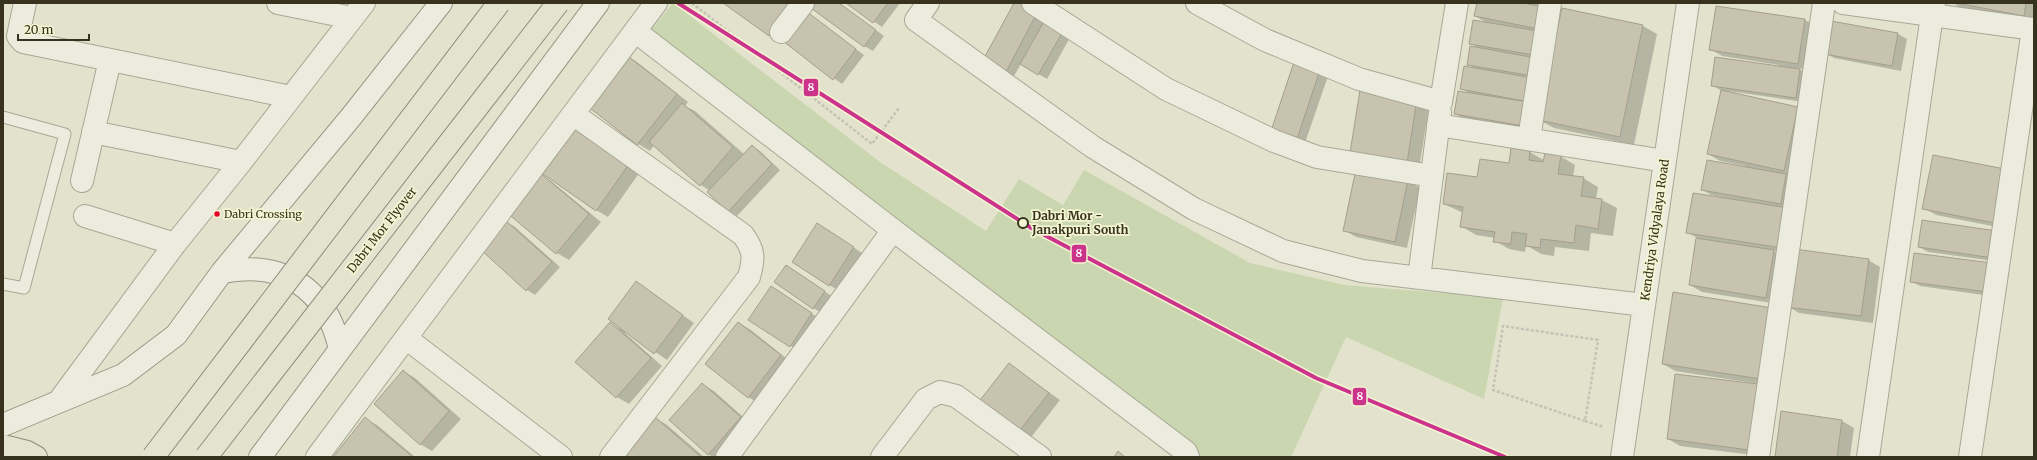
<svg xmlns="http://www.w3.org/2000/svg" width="2037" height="460" font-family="Merriweather,serif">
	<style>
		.green { fill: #cad6af }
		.shadow { fill: #0003 }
		.building { fill: #c7c3ae; stroke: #a39f8c }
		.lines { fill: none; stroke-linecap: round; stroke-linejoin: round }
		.service-casing { stroke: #a8a796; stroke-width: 13 }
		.minor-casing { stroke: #a8a796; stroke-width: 24 }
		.secondary-casing { stroke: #989786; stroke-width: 24 }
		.primary-casing { stroke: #8e8c7d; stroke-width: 24 }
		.path { stroke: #c4c3b5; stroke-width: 2.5; stroke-dasharray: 3 2; stroke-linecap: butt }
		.service { stroke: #ececde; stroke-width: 11 }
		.minor { stroke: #ececde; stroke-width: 22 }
		.secondary { stroke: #ececde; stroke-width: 22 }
		.primary { stroke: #e3e3d0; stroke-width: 22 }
		.primary-bridge-casing { stroke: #8e8c7d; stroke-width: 24; stroke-linecap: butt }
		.primary-bridge { stroke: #e3e3d0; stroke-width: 22 }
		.metro-1-casing { stroke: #f4f5d2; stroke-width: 7 }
		.metro-1 { stroke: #cc338b; stroke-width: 4 }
		.bus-dot { fill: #e4002b; stroke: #f4f5d2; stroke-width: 1.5 }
		.stop-dot { fill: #f4f5d2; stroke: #37321e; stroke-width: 2 }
		.labels { text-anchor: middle; stroke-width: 3.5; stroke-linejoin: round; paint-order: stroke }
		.bus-label { font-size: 11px; fill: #37321e; stroke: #f4f5d2; text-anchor: start }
		.stop-label { font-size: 12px; font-weight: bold; fill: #37321e; stroke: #f4f5d2; text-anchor: start }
		.street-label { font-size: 12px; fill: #37321e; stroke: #f4f5d2 }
		.line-badge { stroke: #f4f5d2; stroke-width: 1.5 }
		.badge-label { font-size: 11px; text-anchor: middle; font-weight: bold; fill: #fff }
	</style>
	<rect width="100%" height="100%" fill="#e3e3cd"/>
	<path class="green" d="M673,3L880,162L986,231L1019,179L1063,205L1084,170L1250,263L1345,285L1503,298L1484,399L1346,337L1291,457H1192L648,34Z"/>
	<path class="shadow" d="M725,3L806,12L864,55L842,84L783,40L781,42L769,35Z
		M817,3H839L884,36L873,51L864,46Z
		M847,3H900L882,27Z
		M1015,3L1072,34L1047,79L1021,64L1014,76L985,60Z
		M1478,3H1555L1522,128L1464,119L1456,114L1470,94L1461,88L1475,68L1468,64L1480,49L1470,43L1487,23L1475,16Z
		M1953,3H2034V22L1961,8Z
		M1805,20L1817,27L1810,70L1797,68L1808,74L1804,102L1728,91V93L1797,108L1796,177L1787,176L1794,180L1795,250L1868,260L1880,267L1873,323L1799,313L1787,306L1794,254L1773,251L1785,258L1778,304L1702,292L1690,285L1697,238L1687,232L1722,197L1711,195L1703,190L1745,166L1720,161L1708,154L1722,91L1712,85L1778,67L1779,65L1722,56L1710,49Z
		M1831,22L1898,34L1907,39L1901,71L1834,58L1825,53Z
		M1643,26L1657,34L1634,145L1554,128L1539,120Z
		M626,55L637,62L688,102L685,106L695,111L744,154L752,146L760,151L780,170L737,216L728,211L710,191L701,185L654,145L650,151L638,144L588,105Z
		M2034,58V109L2028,105Z
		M1319,71L1328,76L1305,143L1281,135Z
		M1417,100L1429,107L1419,169L1363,160Z
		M576,128L640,172L608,217L596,210Z
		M1530,152L1545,161L1560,156L1575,165L1573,177L1583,178L1598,187L1596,199L1602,200L1617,208L1613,236L1591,233L1589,251L1555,247L1554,256L1541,254L1526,245L1525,252L1509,249L1495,241V238L1476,235L1461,226L1463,213L1444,204L1478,178L1510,164Z
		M2005,170L2007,229L1936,215L1924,208Z
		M540,174L551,181L601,222L569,260L557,253L507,212Z
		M1408,181L1420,188L1407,248L1356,237L1344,230Z
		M1923,221L2001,262L1928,252L1919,247Z
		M505,222L514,226L560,267L535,295L527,290Z
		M826,229L862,253L838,290L829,285Z
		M1992,264L1997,297L1920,286L1911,281Z
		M787,266L833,297L822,313L813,308Z
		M636,282L694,323L667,360L626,332L625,333L662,366L629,404L617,397L576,362L610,323L620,329Z
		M779,292L820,319L799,351L750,319Z
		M1674,294L1773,386L1675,371L1663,364Z
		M739,323L751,330L792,363L760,404L748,397Z
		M1009,364L1060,400L1029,440L1017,434Z
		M403,371L415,378L461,419L432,451L420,444Z
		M702,384L714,391L752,425L724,457H713L708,454Z
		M1757,385L1761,456L1680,446L1668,439Z
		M655,418L667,425L704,457H631Z
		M365,419L377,425L415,457H335Z
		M1842,421L1854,428L1850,457H1776Z"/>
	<path class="building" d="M723,3H793L769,36Z
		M815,3H839L876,30L864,47L811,8Z
		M846,3H888L873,23Z
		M1014,3H1019L1037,13L1006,72L983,60Z
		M1477,3H1523L1544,7L1539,29L1474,16Z
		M1956,3H2026L2024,16Z
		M1716,6L1805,19L1798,64L1709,50Z
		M1562,8L1643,25L1620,137L1538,120Z
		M806,11L856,49L833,80L783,41Z
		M1046,18L1065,28L1038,75L1020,64Z
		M1473,20L1538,31L1534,55L1469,44Z
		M1831,21L1898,33L1892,66L1824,54Z
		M1470,46L1531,57L1527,75L1467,65Z
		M625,54L677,94L637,145L586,105Z
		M1715,57L1800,69L1796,98L1711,86Z
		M1294,62L1320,70L1297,139L1271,131Z
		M1464,66L1533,78L1529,102L1460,89Z
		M1360,90L1417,99L1407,163L1350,153Z
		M1721,90L1798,107L1784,171L1707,154Z
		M1458,91L1528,102L1524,126L1454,114Z
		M682,103L733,147L700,186L649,142Z
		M576,127L629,164L596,211L543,174Z
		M752,145L772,164L728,212L707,192Z
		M1511,148L1530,151L1529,160L1543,162L1545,153L1561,155L1558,174L1584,177L1581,196L1602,199L1598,229L1576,225L1574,243L1541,239L1540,248L1525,246L1527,234L1512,232L1511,244L1493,242L1495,232L1460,227L1463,207L1443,204L1447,173L1477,177L1480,159L1509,163Z
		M1933,155L2005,169L1995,223L1922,209Z
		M1707,160L1786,174L1781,204L1701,190Z
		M1356,169L1408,180L1395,242L1343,231Z
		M539,172L589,214L556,254L506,212Z
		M1693,193L1789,208L1782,248L1686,233Z
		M505,220L552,262L526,291L480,249Z
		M1922,220L1997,231L1993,258L1918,247Z
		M817,223L854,247L829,286L792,262Z
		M1696,238L1774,250L1766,298L1689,285Z
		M1794,249L1869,259L1861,316L1786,307Z
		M1914,253L1992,263L1988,292L1910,282Z
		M786,265L825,291L813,309L774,282Z
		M636,281L683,315L654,354L608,319Z
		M771,286L812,313L790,347L748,320Z
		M1673,292L1772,308L1761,379L1662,364Z
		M610,322L651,358L616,398L575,362Z
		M738,322L781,355L748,398L705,364Z
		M1009,363L1049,393L1017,434L977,404Z
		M403,370L449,411L420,445L374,404Z
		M1675,374L1758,384L1749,450L1667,439Z
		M702,383L741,417L708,455L669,420Z
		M1781,411L1842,420L1837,457H1775Z
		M365,417L413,457H333Z
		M655,417L701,457H629L624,453Z
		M1118,451L1125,457H1114Z"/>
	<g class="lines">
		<defs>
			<path id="service" d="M3,117L65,134L24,288L3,284"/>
			<path id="minor" d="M25,3L18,36L23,42L291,97
				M278,3L352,18
				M928,3L916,20L1093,147L1194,209L1283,251L1362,271L1644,305
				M1033,3L1166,89L1274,141L1317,157L1432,176
				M1197,3L1265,40L1359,79L1441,102L1457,3
				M1843,3L1932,15L1934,3
				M635,31L893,230
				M781,32L803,3
				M573,114L743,235C755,251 754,259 749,277L611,457
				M1438,125L1665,161
				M93,132L241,162
				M1529,139L1550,3
				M82,181L110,60
				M85,216L175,244
				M1419,278L1440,112
				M406,338L561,457
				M59,401L175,244L241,162L364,3
				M317,457L656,3
				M727,457L893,230L1186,452L1188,457
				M882,457L926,399L940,392L956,396L1040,457
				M1622,457L1688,3
				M1758,457L1824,3
				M1868,457L1932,15L2034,29
				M1970,457L2033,29"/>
			<path id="secondary" d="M222,272C283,260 326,288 340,349
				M3,425L123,375L176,335L222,272L351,117L441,3
				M260,457L598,3"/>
			<path id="primary" d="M3,446L27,452L36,457"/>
		</defs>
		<use href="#service" class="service-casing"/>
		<use href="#minor" class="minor-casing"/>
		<use href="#secondary" class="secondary-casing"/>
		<use href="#primary" class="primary-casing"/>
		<path class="path" d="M692,3L872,144L899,108
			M1585,421L1493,390L1503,326L1598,340L1585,421L1604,427"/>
		<use href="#service" class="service"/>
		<use href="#minor" class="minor"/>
		<use href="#secondary" class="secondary"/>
		<use href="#primary" class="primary"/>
		<defs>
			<path id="primary-bridge" d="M153,457L499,3
				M206,457L558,3"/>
		</defs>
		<use href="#primary-bridge" class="primary-bridge-casing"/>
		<use href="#primary-bridge" class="primary-bridge"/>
		<defs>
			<path id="metro-1" d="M678,3L1033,229L1316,378L1505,457"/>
		</defs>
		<use href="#metro-1" class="metro-1-casing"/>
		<use href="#metro-1" class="metro-1"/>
	</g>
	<circle class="bus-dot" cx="217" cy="214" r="3.5"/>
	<circle class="stop-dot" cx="1023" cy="223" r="5"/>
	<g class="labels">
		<g class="bus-label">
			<text x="224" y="218">Dabri Crossing</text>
		</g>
		<g class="stop-label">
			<text x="1032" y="220">Dabri Mor -<tspan x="1032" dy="14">Janakpuri South</tspan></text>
		</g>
		<g class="street-label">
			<text transform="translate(382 230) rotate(-52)" y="4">Dabri Mor Flyover</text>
			<text transform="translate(1655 230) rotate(-82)" y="4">Kendriya Vidyalaya Road</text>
		</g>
	</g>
	<g class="line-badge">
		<rect x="803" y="78" width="16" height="19" rx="4" fill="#cc338b"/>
		<rect x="1071" y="244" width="16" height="19" rx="4" fill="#cc338b"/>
		<rect x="1352" y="387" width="15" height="19" rx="4" fill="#cc338b"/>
	</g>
	<g class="badge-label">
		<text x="811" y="91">8</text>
		<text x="1079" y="257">8</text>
		<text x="1360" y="400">8</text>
	</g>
	<rect width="2037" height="460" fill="none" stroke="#37321e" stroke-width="8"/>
	<path d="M18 34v6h71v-6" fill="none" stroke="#37321e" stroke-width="2"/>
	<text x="24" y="34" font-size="12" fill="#37321e" stroke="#f4f5d2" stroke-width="3" paint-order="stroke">20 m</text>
</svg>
